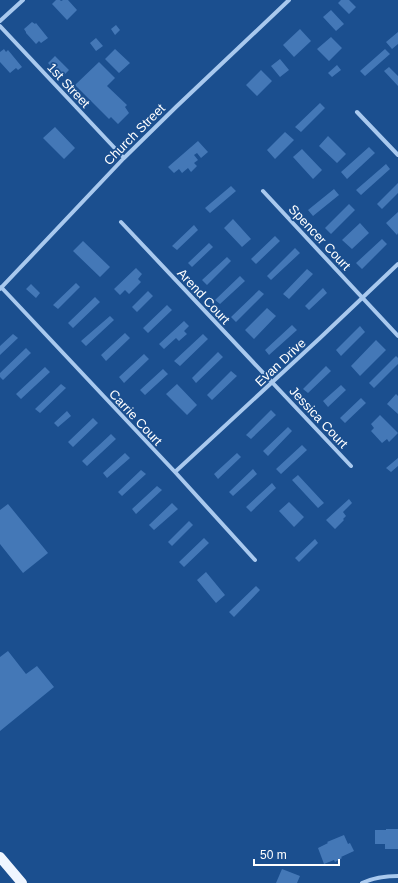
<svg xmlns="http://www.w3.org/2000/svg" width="398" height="883" font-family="Arial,sans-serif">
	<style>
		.building { fill: #4478b7 }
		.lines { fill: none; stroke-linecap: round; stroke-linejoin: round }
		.street { stroke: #a9c9ee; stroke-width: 4 }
		.primary { stroke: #f0f6ff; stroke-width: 10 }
		.labels { text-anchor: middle; stroke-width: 3.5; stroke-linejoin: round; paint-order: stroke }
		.street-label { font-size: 13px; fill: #fff; stroke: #1b4f8f }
	</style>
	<rect width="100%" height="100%" fill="#1b4f8f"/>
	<path class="building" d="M56,0H60L61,1L63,0H68L77,10L67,20L52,4Z
		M341,0H349L356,7L349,14L338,3Z
		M331,10L344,24L336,31L323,17Z
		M32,22L35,24L36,23L48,38L41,43L39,41L36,44L26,33V32L24,29Z
		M116,25L120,30L115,35L111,29Z
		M300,29L311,41L294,57L283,45Z
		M398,32V44L392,49L386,42Z
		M331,37L342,48L329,61L317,49Z
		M96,38L103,46L96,51L90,43Z
		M4,49L6,52L8,50L22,67L18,70L16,68L10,73L0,62V52Z
		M115,49L130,63L119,73L105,59Z
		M385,49L390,54L365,76L360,71Z
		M55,56L69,70L62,77L48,63Z
		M280,59L289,70L280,77L271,66Z
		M99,62L115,78L107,86L127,105L125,107L129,113L118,124L111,117L109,119L75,85Z
		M337,65L341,70L332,77L328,73Z
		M389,67L398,76V86L384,71Z
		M261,70L272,81L257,96L246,85Z
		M320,103L325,108L301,132L295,127Z
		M55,127L75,148L64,159L43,138Z
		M285,132L294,140L275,159L267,150Z
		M328,136L346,154L337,163L319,146Z
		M198,141L208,152L201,158L197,153L194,155L198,160L194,163L197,166L191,172L188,168L182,173L179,169L174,173L168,167Z
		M369,147L375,153L347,179L341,172Z
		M302,149L322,170L313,179L293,157Z
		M386,164L390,169L361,195L356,190Z
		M398,183V193L382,209L377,204Z
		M231,186L236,191L210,213L205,208Z
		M334,189L339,195L313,216L308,210Z
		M349,204L355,210L331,234L325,228Z
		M398,212V233L397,235L386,223Z
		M233,219L251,239L242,247L224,228Z
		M360,223L369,233L352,249L342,240Z
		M194,225L198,230L177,250L172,246Z
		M275,236L280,241L256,264L251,259Z
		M382,239L387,244L362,269L356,263Z
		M83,241L110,267L100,277L73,251Z
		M209,243L213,247L192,267L188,263Z
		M295,248L300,253L271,280L267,276Z
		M227,257L231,261L207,285L202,280Z
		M136,268L142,274L138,279L141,282L129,294L125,290L120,295L114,289Z
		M307,269L313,274L289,299L283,294Z
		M240,276L245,281L220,304L215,300Z
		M76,283L80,287L58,309L53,305Z
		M31,284L40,293L36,298L26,289Z
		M323,288L327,293L309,310L305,306Z
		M259,290L264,294L236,322L231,317Z
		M148,291L153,296L137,312L132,307Z
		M95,297L100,302L73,328L68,323Z
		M167,305L172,310L148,333L143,328Z
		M267,308L276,316L254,339L245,330Z
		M110,316L114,320L86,346L81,341Z
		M184,321L189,326L184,331L187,334L179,341L176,338L164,349L159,344Z
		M292,325L297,330L269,355L265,350Z
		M360,326L365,332L341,356L336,350Z
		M125,333L130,338L106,361L101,355Z
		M13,334L18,338L0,355V346Z
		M203,334L208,339L180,366L174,361Z
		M376,340L386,350L360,376L351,366Z
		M26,348L31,353L3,380L0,377V373Z
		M218,352L223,357L196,383L192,378Z
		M144,354L149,359L124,383L119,377Z
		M396,356L398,358V364L374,388L369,383Z
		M326,366L331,371L308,393L303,389Z
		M45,367L50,372L21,399L16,394Z
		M163,369L168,374L145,395L140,390Z
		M231,371L237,376L212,400L207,395Z
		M61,384L66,388L40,413L35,409Z
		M177,384L197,405L187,415L166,394Z
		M341,385L346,390L328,407L323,401Z
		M396,394L398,396V414L387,404Z
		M361,398L366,403L345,423L340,418Z
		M271,410L276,415L251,439L246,435Z
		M67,411L71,416L58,427L54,423Z
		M380,415L398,433L389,442L387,439L382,443L371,431L374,428L371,424Z
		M93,418L98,423L73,447L68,442Z
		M288,427L292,431L268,456L263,451Z
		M111,434L116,439L87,466L82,461Z
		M302,445L307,450L281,474L276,469Z
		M125,453L130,458L107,478L103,473Z
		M237,453L241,457L218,479L214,474Z
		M398,458V466L391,472L386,468Z
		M253,469L257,474L233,496L229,492Z
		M141,470L146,474L122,496L118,492Z
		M298,475L324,503L318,508L292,480Z
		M272,483L276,488L251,512L246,507Z
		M157,486L162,490L136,514L132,509Z
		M349,499L352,503L343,512L346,516L343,519L344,520L335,529L326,520Z
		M289,502L304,517L294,527L279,511Z
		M172,503L178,509L154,530L149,525Z
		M8,504L48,553L23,573L0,544V510Z
		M189,521L193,525L172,546L168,542Z
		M204,538L209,543L184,567L179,562Z
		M315,539L318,543L299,562L295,558Z
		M206,572L225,595L216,603L197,580Z
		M256,586L260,590L234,617L229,612Z
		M8,651L26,674L37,666L54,687L0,731V657Z
		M386,829H398V849H385V844H375V830H386Z
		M344,835L348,844L350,843L354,851L341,857L342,858L335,862L334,860L324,864L318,848L328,843L327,842Z
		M282,869L300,876L297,883H276Z"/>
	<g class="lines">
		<path class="street" d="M0,21L23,0
			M0,26L124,158
			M357,112L398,155
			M263,191L398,336
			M121,222L351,466
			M1,287L175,472L255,560
			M0,289L124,158L176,107L289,0
			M175,472L320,338L398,264
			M362,883C373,878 386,876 398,876"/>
		<path class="primary" d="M0,857L22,883"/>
	</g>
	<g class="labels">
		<g class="street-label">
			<text transform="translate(69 85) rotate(47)" y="5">1st Street</text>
			<text transform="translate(134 134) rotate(-45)" y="5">Church Street</text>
			<text transform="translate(320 237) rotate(47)" y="5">Spencer Court</text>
			<text transform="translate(204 296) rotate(47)" y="5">Arend Court</text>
			<text transform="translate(280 362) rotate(-43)" y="5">Evan Drive</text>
			<text transform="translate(136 417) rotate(47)" y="5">Carrie Court</text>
			<text transform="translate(319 417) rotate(47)" y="5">Jessica Court</text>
		</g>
	</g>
	<path d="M254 859v6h85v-6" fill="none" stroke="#ffffff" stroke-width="2"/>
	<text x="260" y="859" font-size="12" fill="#ffffff" stroke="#1b4f8f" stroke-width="3" paint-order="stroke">50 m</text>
</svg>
